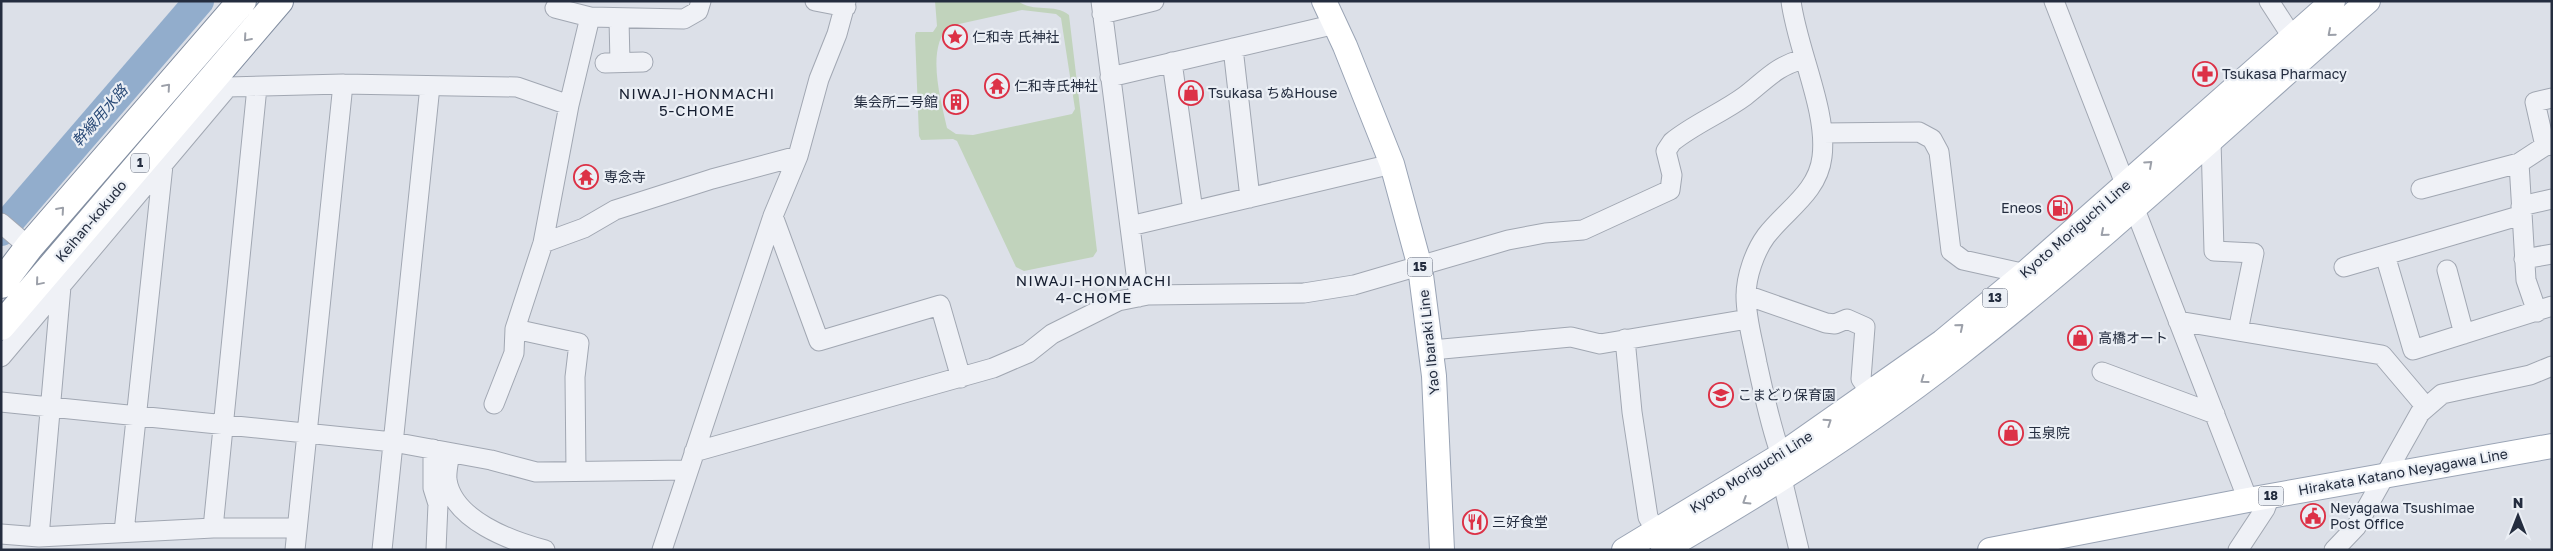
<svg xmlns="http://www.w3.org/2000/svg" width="2553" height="551" font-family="'Golos Text','Noto Sans JP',sans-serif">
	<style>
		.green { fill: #c1d3bc; fill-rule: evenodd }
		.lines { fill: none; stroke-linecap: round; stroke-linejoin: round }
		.river { stroke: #92adcc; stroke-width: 30 }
		.minor-casing { stroke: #a1a7b2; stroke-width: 21 }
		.major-casing { stroke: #9aa4b5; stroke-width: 26 }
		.highway-casing { stroke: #818da0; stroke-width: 30 }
		.minor { stroke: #eff1f6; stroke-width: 19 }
		.major { stroke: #fff; stroke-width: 24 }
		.highway { stroke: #fff; stroke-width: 28 }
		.oneway { stroke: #9ca0a9 }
		.labels { text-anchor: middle; stroke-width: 4.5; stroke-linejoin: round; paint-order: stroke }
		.shield { fill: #ebeff5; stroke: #606776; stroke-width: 1 }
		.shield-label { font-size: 12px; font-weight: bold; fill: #242d3f }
		.poi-label { font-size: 14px; fill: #242d3f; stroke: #ebeff5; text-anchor: start }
		.street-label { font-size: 14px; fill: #242d3f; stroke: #ebeff5 }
		.neighbourhood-label { font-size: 15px; letter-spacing: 1px; fill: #161e30; stroke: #ebeff5 }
		.water-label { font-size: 15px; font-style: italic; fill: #2a4a77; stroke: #ebeff5 }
	</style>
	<rect width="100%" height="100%" fill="#dce0e8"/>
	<path class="green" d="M935,1H1018C1033,13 1055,3 1069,15L1097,251L1093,257L1024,271L1016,267L957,141L953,139L921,140L919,136L915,35L916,32H933L937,26ZM1022,10L1056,14L1061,18L1075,109L1072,114L973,135L956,134L947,128C941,101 925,46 950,26Z"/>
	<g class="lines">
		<path class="river" d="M1,231L199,1"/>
		<defs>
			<path id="minor" d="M815,1L846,7
				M1101,1L1139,297
				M2054,1L2248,500
				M2269,1L2300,49
				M555,8L590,17
				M1102,14L1154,1
				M619,19L620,63
				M1233,48L1250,198
				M1172,62L1193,211
				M605,63L643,62
				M1110,77L1336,24
				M211,79L228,87L343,84L517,87L569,105
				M1823,133L1919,132L1932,139L1939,152L1951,251L1963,260L2035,276
				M2211,140L2214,251L2254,253L2238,331
				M2545,146L2535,102L2552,98
				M2421,189L2519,163
				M2521,206L2552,199
				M773,216L819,341L940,305L961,378
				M1,223L29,247
				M1130,226L1392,164
				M543,243L584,228L615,210L712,179L798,156
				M2385,255L2413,350L2552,306
				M2524,259L2552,254
				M2344,267L2522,215
				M2447,270L2464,334
				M1746,295L1826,323L1835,324L1847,319L1865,327L1861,379L1871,393
				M2537,312L2526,280L2519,163L2545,146L2552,145
				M2178,321L2382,355L2426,407
				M515,329L579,343L575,377L576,471
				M1625,339L1632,412L1648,517L1656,531
				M1432,350L1571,337L1600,344L1748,319
				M1,357L228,87
				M2102,372L2215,414
				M1,402L393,442L491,460L536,472L688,470
				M494,404L514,353L515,329L543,243L569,105L590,17L684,19L698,11L701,1
				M433,449V488L438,504L436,550
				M694,452L993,368L1028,353L1052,334L1118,301L1148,295L1304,293L1354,285L1508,240L1545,233L1583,230L1670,190L1672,175L1666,151L1672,142C1694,124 1722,113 1745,96C1767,79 1775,67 1803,59
				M450,453C449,461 446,471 447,480C453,520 511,541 545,550
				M1781,455C1770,425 1764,394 1757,363C1753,341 1746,319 1746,296C1746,276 1755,251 1766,236C1786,210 1818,192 1822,157C1828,111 1797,49 1791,1
				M1782,479L1799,550
				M213,528L257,87
				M124,532L163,165
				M1,534L39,537L213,528H297
				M39,537L61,286
				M295,550L343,84
				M382,550L430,86
				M662,550L773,216L798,156L819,79L837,34L846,1
				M2238,550L2265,509L2270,496
				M2334,550L2356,527L2420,413L2442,394L2530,375L2552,366"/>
			<path id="major" d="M1324,1L1345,46L1392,164L1420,267L1434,376L1442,550
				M1624,550L1781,455L1942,342L2024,274L2333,1
				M1663,550C1766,491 1866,427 1959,354C2101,243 2232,120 2368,1
				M1990,550L2248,500L2552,446"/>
			<path id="highway" d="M1,284L29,247L242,1
				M1,326L279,1"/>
		</defs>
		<use href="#minor" class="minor-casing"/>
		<use href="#major" class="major-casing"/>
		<use href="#highway" class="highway-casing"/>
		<use href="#minor" class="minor"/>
		<use href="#major" class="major"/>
		<use href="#highway" class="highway"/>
	</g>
	<defs><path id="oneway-chevron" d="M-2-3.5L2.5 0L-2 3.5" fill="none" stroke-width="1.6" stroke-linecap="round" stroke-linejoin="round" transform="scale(1.25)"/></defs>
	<g class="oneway">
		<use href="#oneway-chevron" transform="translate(2331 33) rotate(139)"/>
		<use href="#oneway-chevron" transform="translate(247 38) rotate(131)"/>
		<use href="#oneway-chevron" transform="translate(167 87) rotate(-49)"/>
		<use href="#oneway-chevron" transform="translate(2149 164) rotate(-42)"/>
		<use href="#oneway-chevron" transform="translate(61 210) rotate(-49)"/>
		<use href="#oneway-chevron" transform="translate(2104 233) rotate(139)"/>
		<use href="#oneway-chevron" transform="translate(39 282) rotate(130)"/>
		<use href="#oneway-chevron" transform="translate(1960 327) rotate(-40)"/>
		<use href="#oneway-chevron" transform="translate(1924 380) rotate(144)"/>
		<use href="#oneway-chevron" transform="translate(1828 422) rotate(-34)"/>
		<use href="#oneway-chevron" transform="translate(1746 501) rotate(148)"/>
	</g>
	<defs>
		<symbol id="sight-ring" viewBox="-11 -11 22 22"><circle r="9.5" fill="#ebeff5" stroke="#dc3146" stroke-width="1.5"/><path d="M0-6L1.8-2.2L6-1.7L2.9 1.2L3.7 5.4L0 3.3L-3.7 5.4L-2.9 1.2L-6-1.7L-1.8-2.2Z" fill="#dc3146"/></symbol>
		<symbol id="pharmacy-ring" viewBox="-11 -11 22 22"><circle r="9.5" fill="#ebeff5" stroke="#dc3146" stroke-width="1.5"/><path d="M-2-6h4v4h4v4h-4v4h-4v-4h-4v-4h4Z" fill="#dc3146"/></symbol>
		<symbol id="temple-ring" viewBox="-11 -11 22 22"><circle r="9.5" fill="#ebeff5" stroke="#dc3146" stroke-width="1.5"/><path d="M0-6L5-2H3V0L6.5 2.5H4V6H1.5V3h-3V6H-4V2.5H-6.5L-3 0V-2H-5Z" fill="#dc3146"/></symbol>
		<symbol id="shop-ring" viewBox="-11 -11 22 22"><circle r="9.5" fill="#ebeff5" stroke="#dc3146" stroke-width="1.5"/><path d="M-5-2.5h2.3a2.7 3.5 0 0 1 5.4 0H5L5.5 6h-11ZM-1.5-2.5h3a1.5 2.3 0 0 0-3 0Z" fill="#dc3146"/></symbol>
		<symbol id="building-ring" viewBox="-11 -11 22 22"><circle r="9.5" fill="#ebeff5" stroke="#dc3146" stroke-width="1.5"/><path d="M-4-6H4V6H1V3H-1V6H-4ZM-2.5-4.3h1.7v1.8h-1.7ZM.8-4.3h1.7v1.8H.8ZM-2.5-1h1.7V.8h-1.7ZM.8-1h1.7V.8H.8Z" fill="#dc3146"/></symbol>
		<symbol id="fuel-ring" viewBox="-11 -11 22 22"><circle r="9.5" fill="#ebeff5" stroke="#dc3146" stroke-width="1.5"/><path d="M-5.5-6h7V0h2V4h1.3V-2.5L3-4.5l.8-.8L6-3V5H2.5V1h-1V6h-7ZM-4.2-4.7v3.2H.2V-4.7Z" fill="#dc3146"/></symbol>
		<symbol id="school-ring" viewBox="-11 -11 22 22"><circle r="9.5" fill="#ebeff5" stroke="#dc3146" stroke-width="1.5"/><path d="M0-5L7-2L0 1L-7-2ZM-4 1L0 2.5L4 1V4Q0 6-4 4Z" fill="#dc3146"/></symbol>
		<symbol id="civic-ring" viewBox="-11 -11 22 22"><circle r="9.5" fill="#ebeff5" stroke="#dc3146" stroke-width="1.5"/><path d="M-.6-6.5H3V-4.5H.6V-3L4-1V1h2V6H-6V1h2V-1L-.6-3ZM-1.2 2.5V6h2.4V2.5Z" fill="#dc3146"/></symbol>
		<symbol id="restaurant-ring" viewBox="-11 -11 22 22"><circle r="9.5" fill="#ebeff5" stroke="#dc3146" stroke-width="1.5"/><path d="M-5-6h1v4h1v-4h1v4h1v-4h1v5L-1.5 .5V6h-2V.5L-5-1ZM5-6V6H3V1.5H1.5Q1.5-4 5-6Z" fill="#dc3146"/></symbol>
	</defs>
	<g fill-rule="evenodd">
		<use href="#sight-ring" x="941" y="23" width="28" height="28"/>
		<use href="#pharmacy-ring" x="2191" y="60" width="28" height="28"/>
		<use href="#temple-ring" x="983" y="72" width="28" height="28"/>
		<use href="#shop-ring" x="1177" y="79" width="28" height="28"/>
		<use href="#building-ring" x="942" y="88" width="28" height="28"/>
		<use href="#temple-ring" x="572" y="163" width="28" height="28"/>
		<use href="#fuel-ring" x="2046" y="194" width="28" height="28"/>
		<use href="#shop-ring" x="2066" y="324" width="28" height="28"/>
		<use href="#school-ring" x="1707" y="381" width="28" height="28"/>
		<use href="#shop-ring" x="1997" y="419" width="28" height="28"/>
		<use href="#civic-ring" x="2299" y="502" width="28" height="28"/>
		<use href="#restaurant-ring" x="1461" y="508" width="28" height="28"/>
	</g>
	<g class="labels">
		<g class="shield">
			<rect x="131" y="153.5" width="18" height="19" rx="4"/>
			<rect x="1407.5" y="257.5" width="25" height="19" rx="4"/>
			<rect x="1982.5" y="288.5" width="25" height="19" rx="4"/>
			<rect x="2258.5" y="486.5" width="25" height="19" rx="4"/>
		</g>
		<g class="shield-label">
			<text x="140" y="167">1</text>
			<text x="1420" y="271">15</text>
			<text x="1995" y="302">13</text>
			<text x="2271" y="500">18</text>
		</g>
		<g class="poi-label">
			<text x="972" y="42">仁和寺 氏神社</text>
			<text x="2222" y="79">Tsukasa Pharmacy</text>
			<text x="1014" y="91">仁和寺氏神社</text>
			<text x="1208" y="98">Tsukasa ちぬHouse</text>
			<text x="938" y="107" text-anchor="end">集会所二号館</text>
			<text x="604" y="182">専念寺</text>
			<text x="2042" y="213" text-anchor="end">Eneos</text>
			<text x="2098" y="343">高橋オート</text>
			<text x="1738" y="400">こまどり保育園</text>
			<text x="2028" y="438">玉泉院</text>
			<text x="2330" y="513">Neyagawa Tsushimae<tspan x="2330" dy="16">Post Office</tspan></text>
			<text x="1492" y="527">三好食堂</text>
		</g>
		<g class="street-label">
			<text transform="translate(91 221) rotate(-50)" y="5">Keihan-kokudo</text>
			<text transform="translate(2075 229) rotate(-41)" y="5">Kyoto Moriguchi Line</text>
			<text transform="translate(1429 342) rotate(-96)" y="5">Yao Ibaraki Line</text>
			<text transform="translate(1751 472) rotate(-32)" y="5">Kyoto Moriguchi Line</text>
			<text transform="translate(2403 472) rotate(-10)" y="5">Hirakata Katano Neyagawa Line</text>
		</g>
		<g class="neighbourhood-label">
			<text x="697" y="99">NIWAJI-HONMACHI<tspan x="697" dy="17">5-CHOME</tspan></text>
			<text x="1094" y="286">NIWAJI-HONMACHI<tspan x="1094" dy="17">4-CHOME</tspan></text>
		</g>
		<g class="water-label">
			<text transform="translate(100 116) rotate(-49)" y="5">幹線用水路</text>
		</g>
	</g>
	<rect width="2553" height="551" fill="none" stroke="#242d3f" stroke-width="5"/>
	<g transform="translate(2518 516)" stroke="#ebeff5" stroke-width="4" paint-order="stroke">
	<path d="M0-4L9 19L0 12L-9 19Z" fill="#242d3f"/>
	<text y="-8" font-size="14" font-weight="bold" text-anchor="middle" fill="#242d3f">N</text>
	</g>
</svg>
